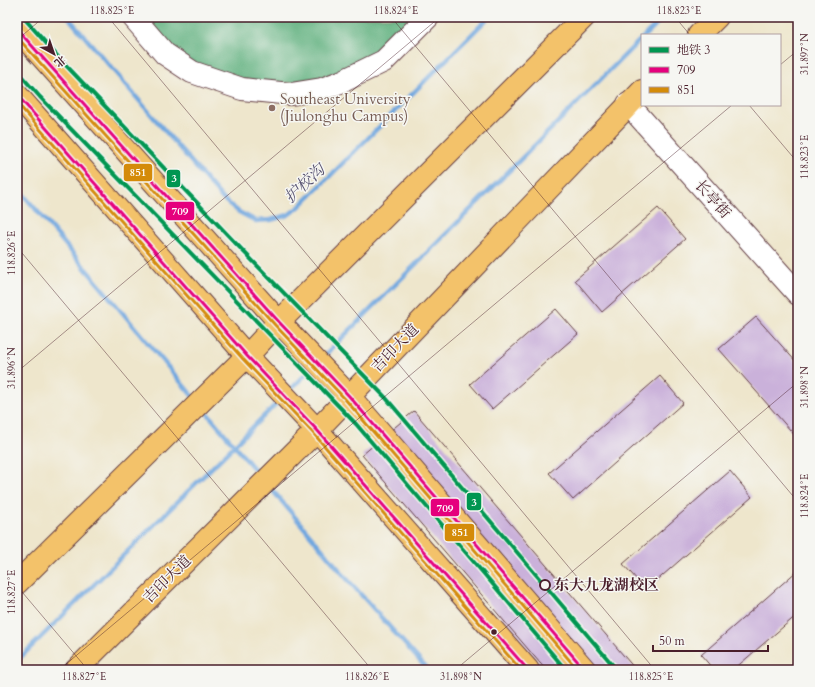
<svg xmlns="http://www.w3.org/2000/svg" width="815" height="687" font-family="Cardo,'Noto Serif SC',serif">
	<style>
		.forest { fill: #5eb07e; stroke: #546854 }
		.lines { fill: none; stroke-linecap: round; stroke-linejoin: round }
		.stream { stroke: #71a7df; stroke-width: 4.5 }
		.building { fill: #cab1da }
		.minor-casing { stroke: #633d43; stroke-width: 24 }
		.major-casing { stroke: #633d43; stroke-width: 24 }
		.minor { stroke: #fff; stroke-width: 22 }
		.major { stroke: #f3c26a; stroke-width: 22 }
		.bus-1-casing { stroke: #f6f6f2; stroke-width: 6 }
		.bus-2-casing { stroke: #f6f6f2; stroke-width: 6 }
		.bus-1 { stroke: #e5007d; stroke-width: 3 }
		.bus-2 { stroke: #d48b09; stroke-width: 3 }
		.metro-1-casing { stroke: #f6f6f2; stroke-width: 7 }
		.metro-1 { stroke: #009651; stroke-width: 4 }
		.ticks { fill: none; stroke: #4a1f2b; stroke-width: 1; stroke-opacity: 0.45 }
		.education-dot { fill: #8d6e63; stroke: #f6f6f2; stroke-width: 1.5 }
		.stop-dot { fill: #f6f6f2; stroke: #4a1f2b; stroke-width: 2 }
		.bus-dot { fill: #4a1f2b; stroke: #f6f6f2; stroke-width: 1.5 }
		.labels { text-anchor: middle; stroke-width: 3; stroke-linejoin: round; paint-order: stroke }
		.education-label { font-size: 15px; fill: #785e54; stroke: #f6f6f2; text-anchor: start }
		.street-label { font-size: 15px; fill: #4a1f2b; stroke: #f6f6f2 }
		.stop-label { font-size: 15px; font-weight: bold; fill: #4a1f2b; stroke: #f6f6f2; text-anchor: start }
		.water-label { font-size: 16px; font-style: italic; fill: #5a5573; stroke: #f6f6f2 }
		.line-badge { stroke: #f6f6f2; stroke-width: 1.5 }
		.badge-label { font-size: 11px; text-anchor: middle; font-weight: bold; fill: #fff }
		.neatline { fill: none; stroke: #4a1f2b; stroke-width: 1.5 }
		.ticks-label { font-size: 10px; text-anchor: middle; fill: #4a1f2b }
	</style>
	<rect width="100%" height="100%" fill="#f6f6f2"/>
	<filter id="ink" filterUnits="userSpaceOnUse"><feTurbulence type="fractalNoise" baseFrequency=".025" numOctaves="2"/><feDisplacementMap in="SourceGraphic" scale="8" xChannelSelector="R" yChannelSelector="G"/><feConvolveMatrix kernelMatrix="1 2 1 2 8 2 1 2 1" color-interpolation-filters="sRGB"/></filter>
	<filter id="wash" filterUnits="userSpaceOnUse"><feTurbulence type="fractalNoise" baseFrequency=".012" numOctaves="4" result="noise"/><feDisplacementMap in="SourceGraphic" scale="16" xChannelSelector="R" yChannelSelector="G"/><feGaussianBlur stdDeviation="0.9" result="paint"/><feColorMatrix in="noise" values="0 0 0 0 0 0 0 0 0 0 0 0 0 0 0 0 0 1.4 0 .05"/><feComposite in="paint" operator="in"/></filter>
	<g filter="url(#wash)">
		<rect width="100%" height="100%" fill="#eee6cc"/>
		<path class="forest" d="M142,17H420L383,54L322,81L265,84L217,75L173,52Z"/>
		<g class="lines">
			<path class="stream" d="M68,17L223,199L239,212L256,221L271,220L288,215L299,207L489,17
				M645,35L664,17
				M17,187L195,399
				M322,358L642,38
				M288,392L314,366
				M202,407L261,477
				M268,485L348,580L428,670
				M17,661L280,400"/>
		</g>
		<g id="blocks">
			<path class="building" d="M658,208L685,239L602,312L575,280Z
				M556,309L578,334L492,409L470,384Z
				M756,317L798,364V439L719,349Z
				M660,376L683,403L573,500L549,473Z
				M414,411L636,670H546L362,455Z
				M730,471L752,497L646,590L623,564Z
				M798,570V614L733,670H714L701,655Z"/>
		</g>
	</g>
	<g filter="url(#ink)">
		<use href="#blocks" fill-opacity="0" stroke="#633d43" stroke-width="1"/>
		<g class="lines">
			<defs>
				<path id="minor" d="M133,17L165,54L192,72L242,89L291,94L322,89L343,81L384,61L428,17
					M628,104L798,294"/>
				<path id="major" d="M17,29L279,322L349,396L585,670
					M699,35L717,17
					M17,95L247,356L317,430L528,670
					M17,583L247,356L279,322L584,17
					M76,670L317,430L642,91"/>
			</defs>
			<use href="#minor" class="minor-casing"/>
			<use href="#major" class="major-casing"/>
			<use href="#minor" class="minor"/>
			<use href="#major" class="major"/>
			<defs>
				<path id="bus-1" d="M17,29L279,322L349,396L585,670
					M17,95L247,356L317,430L528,670"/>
				<path id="bus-2" d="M17,37L275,325L345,399L578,670
					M17,103L243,359L313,433L521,670"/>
			</defs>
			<use href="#bus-1" class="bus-1-casing"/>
			<use href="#bus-2" class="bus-2-casing"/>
			<use href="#bus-1" class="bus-1"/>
			<use href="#bus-2" class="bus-2"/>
			<defs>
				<path id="metro-1" d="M23,17L60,59L244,252L386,398L617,670
					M17,71L40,97L356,424L566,670"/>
			</defs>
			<use href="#metro-1" class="metro-1-casing"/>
			<use href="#metro-1" class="metro-1"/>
		</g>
	</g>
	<path class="ticks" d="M108,17L655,670M391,17L798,502M675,17L690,35M17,40L44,17M780,65L798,50M749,105L798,163M17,247L372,670M17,372L440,17M17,586L88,670M59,670L732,105M455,670L798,382"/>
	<circle class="education-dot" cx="272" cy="108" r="4"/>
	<circle class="stop-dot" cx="545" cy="585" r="5"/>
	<circle class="bus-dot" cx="494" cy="632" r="3.5"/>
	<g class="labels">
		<g class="education-label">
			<text x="280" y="104">Southeast University<tspan x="280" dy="17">(Jiulonghu Campus)</tspan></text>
		</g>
		<g class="street-label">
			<text transform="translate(713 199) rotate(48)" y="5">长亭街</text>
			<text transform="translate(395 348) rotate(-46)" y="5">吉印大道</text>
			<text transform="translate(167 579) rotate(-45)" y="5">吉印大道</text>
		</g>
		<g class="stop-label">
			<text x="554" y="590">东大九龙湖校区</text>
		</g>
		<g class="water-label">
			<text transform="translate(304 183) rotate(-43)" y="6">护校沟</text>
		</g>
	</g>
	<g class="line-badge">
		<rect x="123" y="163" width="30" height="19" rx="4" fill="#d48b09"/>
		<rect x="166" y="169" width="15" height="19" rx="4" fill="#009651"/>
		<rect x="165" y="201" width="30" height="20" rx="4" fill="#e5007d"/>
		<rect x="466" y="492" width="16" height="19" rx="4" fill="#009651"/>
		<rect x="430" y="498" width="30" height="19" rx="4" fill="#e5007d"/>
		<rect x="444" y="523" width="31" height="19" rx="4" fill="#d48b09"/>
	</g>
	<g class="badge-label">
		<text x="138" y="176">851</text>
		<text x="174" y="182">3</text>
		<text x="180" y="215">709</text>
		<text x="474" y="506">3</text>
		<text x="445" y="512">709</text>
		<text x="460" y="536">851</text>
	</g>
	<rect width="815" height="687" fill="none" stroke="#f6f6f2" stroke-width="44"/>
	<rect x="641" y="34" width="140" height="72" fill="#f6f6f2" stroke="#b1a0a2"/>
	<rect x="649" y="47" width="20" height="6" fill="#009651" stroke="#b1a0a2"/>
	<text x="677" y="54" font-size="12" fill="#4a1f2b">地铁 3</text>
	<rect x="649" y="67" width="20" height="6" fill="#e5007d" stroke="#b1a0a2"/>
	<text x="677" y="74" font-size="12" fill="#4a1f2b">709</text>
	<rect x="649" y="87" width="20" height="6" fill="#d48b09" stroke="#b1a0a2"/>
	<text x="677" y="94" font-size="12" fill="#4a1f2b">851</text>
	<g transform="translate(54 54) rotate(140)" stroke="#f6f6f2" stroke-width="3" paint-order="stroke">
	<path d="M0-3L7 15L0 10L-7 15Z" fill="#4a1f2b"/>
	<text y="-6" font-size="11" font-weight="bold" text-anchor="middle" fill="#4a1f2b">北</text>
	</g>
	<path d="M653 645v6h115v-6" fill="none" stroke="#4a1f2b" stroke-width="2"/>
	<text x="659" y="645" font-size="12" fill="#4a1f2b" stroke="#f6f6f2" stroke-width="3" paint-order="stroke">50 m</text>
	<rect x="22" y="22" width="771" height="643" class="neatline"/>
	<g class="ticks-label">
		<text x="112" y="14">118.825°E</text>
		<text x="396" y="14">118.824°E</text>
		<text x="679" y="14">118.823°E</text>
		<text transform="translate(804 54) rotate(-90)" y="4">31.897°N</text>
		<text transform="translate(804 157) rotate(-90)" y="4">118.823°E</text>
		<text transform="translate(11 253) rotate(-90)" y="4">118.826°E</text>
		<text transform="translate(11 368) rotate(-90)" y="4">31.896°N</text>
		<text transform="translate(804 387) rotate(-90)" y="4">31.898°N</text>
		<text transform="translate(804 496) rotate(-90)" y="4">118.824°E</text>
		<text transform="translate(11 592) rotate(-90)" y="4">118.827°E</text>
		<text x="84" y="680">118.827°E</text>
		<text x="367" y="680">118.826°E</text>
		<text x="461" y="680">31.898°N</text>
		<text x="651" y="680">118.825°E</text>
	</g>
</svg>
